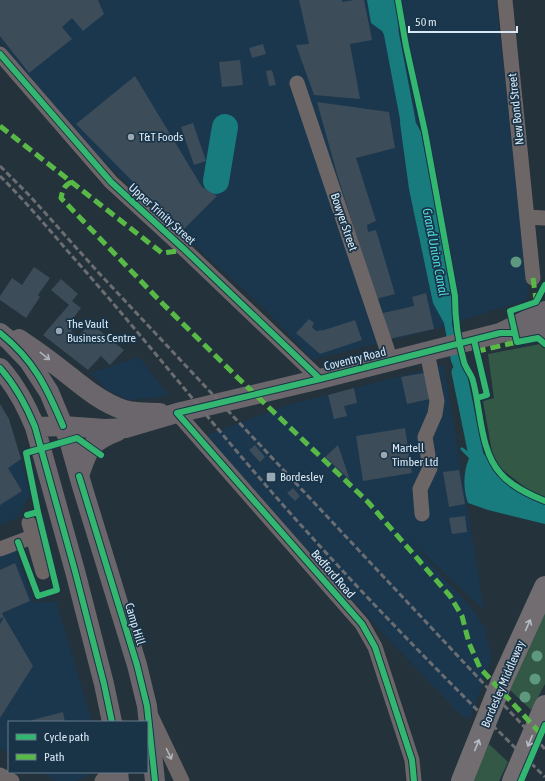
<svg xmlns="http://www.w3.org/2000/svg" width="545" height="781" font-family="'Asap Condensed',sans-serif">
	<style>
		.built { fill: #1a374e }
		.green { fill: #335846 }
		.water { fill: #187b7e }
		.pier { fill: #24323c }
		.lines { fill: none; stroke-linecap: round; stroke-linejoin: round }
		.canal { stroke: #187b7e; stroke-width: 15 }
		.river { stroke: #187b7e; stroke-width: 26 }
		.building { fill: #3c4c59 }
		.minor { stroke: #6d6667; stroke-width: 15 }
		.major { stroke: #6b666b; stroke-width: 20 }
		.highway { stroke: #716d71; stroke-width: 22 }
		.rail { stroke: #6b6d71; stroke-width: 3; stroke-dasharray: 6 3; stroke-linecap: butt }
		.quiet { stroke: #58b947; stroke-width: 5; stroke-dasharray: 10 5; stroke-linecap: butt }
		.cycleway-casing { stroke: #193347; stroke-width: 8 }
		.cycleway { stroke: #33b770; stroke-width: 6 }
		.tree { fill: #5d987f }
		.oneway { stroke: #adb4be }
		.oneway2 { stroke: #b5bdc7 }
		.oneway3 { stroke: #aeb4bc }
		.poi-dot { fill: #9aa8b4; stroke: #193347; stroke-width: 1.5 }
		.labels { text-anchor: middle; stroke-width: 3.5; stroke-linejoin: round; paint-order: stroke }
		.street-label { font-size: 12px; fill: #d9e8f5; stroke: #193347 }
		.poi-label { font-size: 12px; fill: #d9e8f5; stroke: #193347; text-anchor: start }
		.water-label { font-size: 13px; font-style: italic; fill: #4fdcde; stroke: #193347 }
	</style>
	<rect width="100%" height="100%" fill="#24323c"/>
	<path class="built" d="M0,0H496L528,290L526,300L435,329L312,360L264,308L175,228L91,149L0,42Z
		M139,357L169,396L129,400L109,391L90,373Z
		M444,365L484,610L407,538L472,608L485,628L492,658L470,719L461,715L380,630L320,565L204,436L288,405Z
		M0,404L9,419L30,494L18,517L0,525Z
		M14,547L34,603L56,601L92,722H9V754L0,748V553Z
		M41,772H89L87,776L75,781H57Z"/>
	<path class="green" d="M545,343V497L526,488L500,468L492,452L483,401L494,398L488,354Z
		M545,607V684L531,710L510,690Z
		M489,744L508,762L499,781H470Z"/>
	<path class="water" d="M367,0H395L399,26L394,52L382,31L371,23Z
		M404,101L421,132L453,298L452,324L461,361L463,390L451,361L444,323L433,303L409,189L400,123Z
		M472,440L510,485L527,495L545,503V524L488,510L468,503C463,489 463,473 469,458L460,449L462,447L470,453Z"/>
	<path class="pier" d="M532,755L545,767V781H530L528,778Z"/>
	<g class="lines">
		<path class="canal" d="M385,0L408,121
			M459,372L477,460"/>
		<path class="river" d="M216,181L225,127"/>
	</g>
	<path class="building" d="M0,0H98L104,14L83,31L72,18L62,27L72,39L29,73L0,36Z
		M299,0H342V2L354,0H364L372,40L350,44L360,99L314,95L296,45L309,44Z
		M263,44L266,54L252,58L249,48Z
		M240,60L243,85L222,87L219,62Z
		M272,70L276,85L269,86L266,71Z
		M135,76L202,187L217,196L184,229L141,190L76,124Z
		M317,102L389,112L395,148L356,158L376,221L367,225L368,232L376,230L395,294L376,299L337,174Z
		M193,123L206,161L194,165L181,127Z
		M34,267L50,278L38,295L40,297L26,318L0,300V296L12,278L22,285Z
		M61,279L78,294L72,301L81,308L70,322L75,326L71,331L78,337L90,323L124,350L110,365L101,356L88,370L43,335L69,305L51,290Z
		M426,293L434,329L389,339L383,313L414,306L412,297Z
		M309,319L314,323L312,327L316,331L324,330L355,320L362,340L320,354L296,333Z
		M424,373L430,399L407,404L401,377Z
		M354,388L357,403L344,406L347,416L334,419L328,395Z
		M0,404L9,419L21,459L8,468L22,491L0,505Z
		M405,428L412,473L363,481L356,436Z
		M255,445L265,457L260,462L249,450Z
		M338,445L350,480L325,457Z
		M459,470L465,504L449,507L443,472Z
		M293,488L300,496L295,501L287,493Z
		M465,516L467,532L452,534L449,518Z
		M15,563L30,601L2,613L4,617L0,619V570Z
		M4,617L33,666L0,718V624Z
		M63,712L65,722H32V720Z"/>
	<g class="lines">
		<path class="minor" d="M505,0L533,278
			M0,54L111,182L185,250L320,379
			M297,83L391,361
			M527,217L545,218
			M177,413L362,624L375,647L412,760L414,781
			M422,514L420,489L430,468L425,437L435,414L437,401L427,352
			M29,523L43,572
			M0,549L32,537
			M151,716L182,781
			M0,775L12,781
			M102,781L109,772"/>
		<path class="major" d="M0,333L10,341L29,361L49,392L69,440L82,486L137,665L147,706L155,781
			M511,333L545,331
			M19,339C34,349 48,359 62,370C81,385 100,402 124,410C135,413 148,413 160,413
			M0,368C16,386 26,405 35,427L75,571L104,684L112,722
			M35,427L63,426L105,429L126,428L177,413L320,379L500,333L545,311
			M79,476C88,448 90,442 118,431
			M118,772L119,781"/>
		<path class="highway" d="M462,781L502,681L545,587
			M513,781L545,706"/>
		<path class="rail" d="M0,166L30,196L97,271L545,749
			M0,176C25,201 48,228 71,255C137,329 198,407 263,482C352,585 448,682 545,777"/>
		<path class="quiet" d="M0,126L162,253L185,250
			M72,182C64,185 63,189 61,198L163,304L238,378L368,502L450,596L462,616L469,643L480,668L542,735
			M533,278L536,300
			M477,349L478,351L517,342"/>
		<defs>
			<path id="cycleway" d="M398,0L406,46L425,132L455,296C455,318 458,341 464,362C466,369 472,375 473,381C481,410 480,452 501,474C512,487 530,495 545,501
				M0,54L111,182L185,250L320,379
				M545,285L536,302L510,311L517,342L538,338L545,344
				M0,333C34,360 47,388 63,426
				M474,340L487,395L477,398
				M0,368C16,386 26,405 35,427L75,571L104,684L112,722
				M79,476L137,665L147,706L155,781
				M27,515L38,512L26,453L77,438L101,455
				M18,542L38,596L57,590L38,512
				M414,781L412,760L375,647L362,624L177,413L320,379L500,333H515
				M521,781L545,725"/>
		</defs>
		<use href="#cycleway" class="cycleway-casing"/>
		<use href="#cycleway" class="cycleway"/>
	</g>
	<g class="tree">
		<circle cx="516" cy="262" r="5.5"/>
		<circle cx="537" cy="656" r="5.5"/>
		<circle cx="535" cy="679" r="5.5"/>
		<circle cx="525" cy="697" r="5.5"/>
	</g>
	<defs><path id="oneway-shaft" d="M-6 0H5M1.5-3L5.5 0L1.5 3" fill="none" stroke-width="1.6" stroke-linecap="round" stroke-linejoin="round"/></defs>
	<use class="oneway" href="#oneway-shaft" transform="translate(45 356) rotate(38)"/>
	<g class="oneway2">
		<use href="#oneway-shaft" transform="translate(528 625) rotate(-66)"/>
		<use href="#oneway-shaft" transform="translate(530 741) rotate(113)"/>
		<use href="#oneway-shaft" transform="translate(477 745) rotate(-68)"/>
	</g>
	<use class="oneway3" href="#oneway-shaft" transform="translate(169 754) rotate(65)"/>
	<g class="poi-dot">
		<circle cx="131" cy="137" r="4"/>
		<circle cx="59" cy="331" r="4"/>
		<circle cx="384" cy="455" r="4"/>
		<rect x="266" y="472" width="10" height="10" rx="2"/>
	</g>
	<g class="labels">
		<g class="street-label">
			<text transform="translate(516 109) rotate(-96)" y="4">New Bond Street</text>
			<text transform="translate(162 214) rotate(42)" y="4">Upper Trinity Street</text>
			<text transform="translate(344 222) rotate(71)" y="4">Bowyer Street</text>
			<text transform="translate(355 359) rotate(-14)" y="4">Coventry Road</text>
			<text transform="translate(333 574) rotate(49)" y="4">Bedford Road</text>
			<text transform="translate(135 624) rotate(73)" y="4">Camp Hill</text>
			<text transform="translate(503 684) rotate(-67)" y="4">Bordesley Middleway</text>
		</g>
		<g class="poi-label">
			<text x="139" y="141">T&amp;T Foods</text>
			<text x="67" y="328">The Vault<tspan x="67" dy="14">Business Centre</tspan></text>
			<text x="392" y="452">Martell<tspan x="392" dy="14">Timber Ltd</tspan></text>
			<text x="280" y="481">Bordesley</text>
		</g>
		<g class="water-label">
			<text transform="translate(436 252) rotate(79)" y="5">Grand Union Canal</text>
		</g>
	</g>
	<rect x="8" y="721" width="140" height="52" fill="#193347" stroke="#667b8d"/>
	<rect x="16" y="734" width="20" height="6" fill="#33b770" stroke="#667b8d"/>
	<text x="44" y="741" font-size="12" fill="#d9e8f5">Cycle path</text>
	<rect x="16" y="754" width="20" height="6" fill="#58b947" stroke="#667b8d"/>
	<text x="44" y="761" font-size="12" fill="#d9e8f5">Path</text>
	<path d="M409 26v6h108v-6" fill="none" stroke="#d9e8f5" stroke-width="2"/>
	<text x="415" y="26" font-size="12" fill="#d9e8f5" stroke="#193347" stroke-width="3" paint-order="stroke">50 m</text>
</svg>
